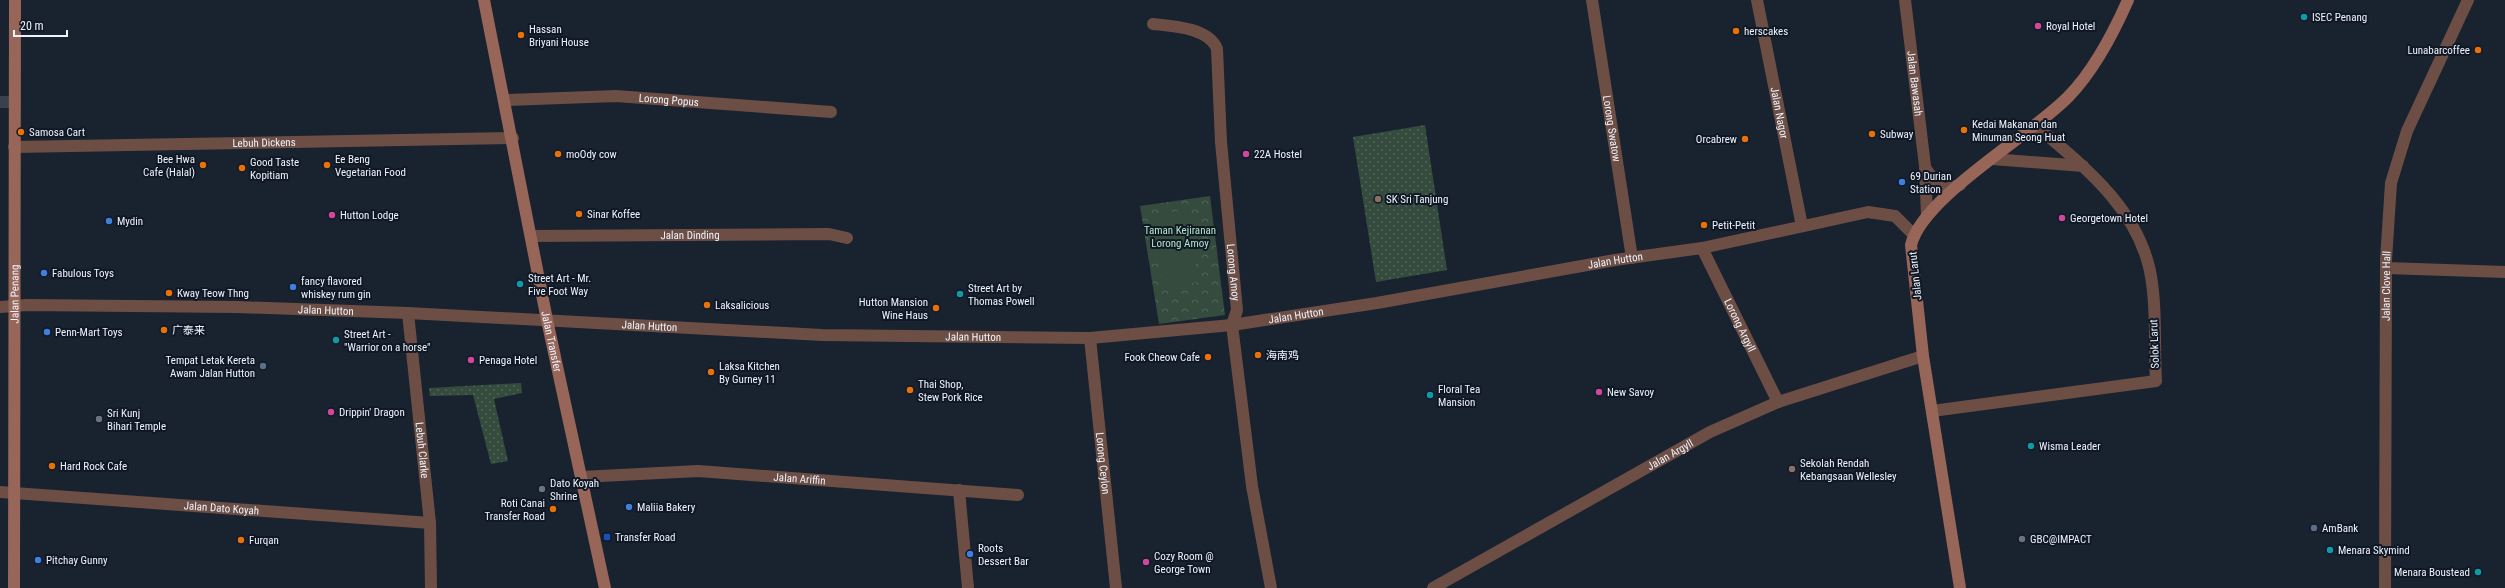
<svg xmlns="http://www.w3.org/2000/svg" width="2505" height="588" font-family="'Roboto Condensed','Noto Sans SC',sans-serif">
	<style>
		.grass { fill: url(#grass-dots) }
		.forest { fill: url(#forest-crowns) }
		.pitch { fill: #344b3d }
		.lines { fill: none; stroke-linecap: round; stroke-linejoin: round }
		.minor-tunnel { stroke: #39414e; stroke-width: 12; stroke-dasharray: 12 6; stroke-linecap: butt }
		.minor { stroke: #6d4e45; stroke-width: 12 }
		.tertiary { stroke: #6d4e45; stroke-width: 12 }
		.secondary { stroke: #986658; stroke-width: 12 }
		.culture-dot { fill: #0f9aa8; stroke: #101825; stroke-width: 1.5 }
		.hotel-dot { fill: #d1479c; stroke: #101825; stroke-width: 1.5 }
		.food-dot { fill: #e8710a; stroke: #101825; stroke-width: 1.5 }
		.shop-dot { fill: #3f7fe0; stroke: #101825; stroke-width: 1.5 }
		.education-dot { fill: #8d6e63; stroke: #101825; stroke-width: 1.5 }
		.service-dot { fill: #5c6f8a; stroke: #101825; stroke-width: 1.5 }
		.worship-dot { fill: #6b7280; stroke: #101825; stroke-width: 1.5 }
		.transit-dot { fill: #1a4fb4; stroke: #101825; stroke-width: 1.5 }
		.labels { text-anchor: middle; stroke-width: 4; stroke-linejoin: round; paint-order: stroke }
		.poi-label { font-size: 11px; fill: #edf3fc; stroke: #101825; text-anchor: start }
		.street-label { font-size: 11px; fill: #edf3fc; stroke: #101825 }
		.park-label { font-size: 11px; fill: #b0e6c5; stroke: #101825 }
	</style>
	<defs>
		<pattern id="grass-dots" width="8" height="8" patternUnits="userSpaceOnUse"><rect width="8" height="8" fill="#344b3d"/><path d="M2 2h.1M6 6h.1" fill="none" stroke="#52655a" stroke-width="1.8" stroke-linecap="round"/></pattern>
		<pattern id="forest-crowns" width="20" height="18" patternUnits="userSpaceOnUse"><rect width="20" height="18" fill="#344b3d"/><path d="M2 6a3 3 0 1 1 6 0M12 15a3 3 0 1 1 6 0" fill="none" stroke="#52655a"/></pattern>
	</defs>
	<rect width="100%" height="100%" fill="#19222f"/>
	<path class="grass" d="M1425,125L1447,270L1376,282L1353,137Z
		M521,383L522,393L494,399L508,461L491,464L473,395L430,396L429,388Z"/>
	<path class="forest" d="M1210,196L1225,315L1159,324L1140,206Z"/>
	<path class="pitch" d="M1188,210L1198,282L1164,287L1154,215Z"/>
	<g class="lines">
		<path class="minor-tunnel" d="M0,102H15"/>
		<g class="minor">
			<path id="s1" d="M1592,0L1632,258"/>
			<path id="s2" d="M1757,0L1802,226"/>
			<path id="s3" d="M1905,0L1925,166L1927,216"/>
			<path id="s4" d="M1153,24C1173,26 1209,28 1217,49L1221,142L1237,310L1232,325L1252,486L1271,588"/>
			<path id="s5" d="M505,100L616,96L831,112"/>
			<path id="s6" d="M14,147L513,138"/>
			<path d="M1992,159L2083,166"/>
			<path d="M1926,169L1939,187L1945,189L1960,185"/>
			<path id="s7" d="M531,236L829,234L847,238"/>
			<path id="s8" d="M1702,248L1778,402"/>
			<path d="M2386,268L2505,272"/>
			<path id="s9" d="M408,313L430,523L431,588"/>
			<path id="s10" d="M1090,338L1116,588"/>
			<path d="M1932,411L2156,381C2154,345 2157,306 2150,271C2136,206 2083,166 2035,125"/>
			<path id="s11" d="M581,477L698,471L1018,495"/>
			<path d="M959,490L968,588"/>
			<path id="s12" d="M0,492L430,523"/>
			<path id="s13" d="M2385,588L2386,260L2391,183L2407,131L2468,0"/>
		</g>
		<g class="tertiary">
			<path id="s14" d="M0,307L27,305L237,307L408,313L822,335L1090,338L1232,325L1377,303L1615,260L1702,248L1868,212L1895,216L1914,235"/>
			<path id="s15" d="M1433,588L1710,432L1778,402L1923,356"/>
		</g>
		<g class="secondary">
			<path id="s16" d="M484,0L547,320L605,588"/>
			<path id="s17" d="M14,588L15,0"/>
			<path d="M1960,588L1923,356L1911,245C1923,196 2032,135 2069,96C2095,69 2113,34 2128,0"/>
		</g>
	</g>
	<g class="culture-dot">
		<circle cx="2304" cy="17" r="4"/>
		<circle cx="520" cy="284" r="4"/>
		<circle cx="960" cy="294" r="4"/>
		<circle cx="336" cy="340" r="4"/>
		<circle cx="1430" cy="395" r="4"/>
		<circle cx="2031" cy="446" r="4"/>
		<circle cx="2330" cy="550" r="4"/>
		<circle cx="2478" cy="572" r="4"/>
	</g>
	<g class="hotel-dot">
		<circle cx="2038" cy="26" r="4"/>
		<circle cx="1246" cy="154" r="4"/>
		<circle cx="332" cy="215" r="4"/>
		<circle cx="2062" cy="218" r="4"/>
		<circle cx="471" cy="360" r="4"/>
		<circle cx="1599" cy="392" r="4"/>
		<circle cx="331" cy="412" r="4"/>
		<circle cx="1146" cy="562" r="4"/>
	</g>
	<g class="food-dot">
		<circle cx="1736" cy="31" r="4"/>
		<circle cx="521" cy="35" r="4"/>
		<circle cx="2478" cy="50" r="4"/>
		<circle cx="1964" cy="130" r="4"/>
		<circle cx="21" cy="132" r="4"/>
		<circle cx="1872" cy="134" r="4"/>
		<circle cx="1745" cy="139" r="4"/>
		<circle cx="558" cy="154" r="4"/>
		<circle cx="203" cy="165" r="4"/>
		<circle cx="327" cy="165" r="4"/>
		<circle cx="242" cy="168" r="4"/>
		<circle cx="579" cy="214" r="4"/>
		<circle cx="1704" cy="225" r="4"/>
		<circle cx="169" cy="293" r="4"/>
		<circle cx="707" cy="305" r="4"/>
		<circle cx="936" cy="308" r="4"/>
		<circle cx="164" cy="330" r="4"/>
		<circle cx="1258" cy="355" r="4"/>
		<circle cx="1208" cy="357" r="4"/>
		<circle cx="711" cy="372" r="4"/>
		<circle cx="910" cy="390" r="4"/>
		<circle cx="52" cy="466" r="4"/>
		<circle cx="553" cy="509" r="4"/>
		<circle cx="241" cy="540" r="4"/>
	</g>
	<g class="shop-dot">
		<circle cx="1902" cy="182" r="4"/>
		<circle cx="109" cy="221" r="4"/>
		<circle cx="44" cy="273" r="4"/>
		<circle cx="293" cy="287" r="4"/>
		<circle cx="47" cy="332" r="4"/>
		<circle cx="629" cy="507" r="4"/>
		<circle cx="970" cy="554" r="4"/>
		<circle cx="38" cy="560" r="4"/>
	</g>
	<g class="education-dot">
		<circle cx="1378" cy="199" r="4"/>
		<circle cx="1792" cy="469" r="4"/>
	</g>
	<g class="service-dot">
		<circle cx="263" cy="366" r="4"/>
		<circle cx="2314" cy="528" r="4"/>
	</g>
	<g class="worship-dot">
		<circle cx="99" cy="419" r="4"/>
		<circle cx="542" cy="489" r="4"/>
		<circle cx="2022" cy="539" r="4"/>
	</g>
	<rect class="transit-dot" x="603" y="533" width="8" height="8" rx="2"/>
	<g class="labels">
		<g class="poi-label">
			<text x="2312" y="21">ISEC Penang</text>
			<text x="2046" y="30">Royal Hotel</text>
			<text x="529" y="33">Hassan<tspan x="529" dy="13">Briyani House</tspan></text>
			<text x="1744" y="35">herscakes</text>
			<text x="2470" y="54" text-anchor="end">Lunabarcoffee</text>
			<text x="1972" y="128">Kedai Makanan dan<tspan x="1972" dy="13">Minuman Seong Huat</tspan></text>
			<text x="29" y="136">Samosa Cart</text>
			<text x="1880" y="138">Subway</text>
			<text x="1737" y="143" text-anchor="end">Orcabrew</text>
			<text x="566" y="158">moOdy cow</text>
			<text x="1254" y="158">22A Hostel</text>
			<text x="195" y="163" text-anchor="end">Bee Hwa<tspan x="195" dy="13">Cafe (Halal)</tspan></text>
			<text x="335" y="163">Ee Beng<tspan x="335" dy="13">Vegetarian Food</tspan></text>
			<text x="250" y="166">Good Taste<tspan x="250" dy="13">Kopitiam</tspan></text>
			<text x="1910" y="180">69 Durian<tspan x="1910" dy="13">Station</tspan></text>
			<text x="1386" y="203">SK Sri Tanjung</text>
			<text x="587" y="218">Sinar Koffee</text>
			<text x="340" y="219">Hutton Lodge</text>
			<text x="2070" y="222">Georgetown Hotel</text>
			<text x="117" y="225">Mydin</text>
			<text x="1712" y="229">Petit-Petit</text>
			<text x="52" y="277">Fabulous Toys</text>
			<text x="528" y="282">Street Art - Mr.<tspan x="528" dy="13">Five Foot Way</tspan></text>
			<text x="301" y="285">fancy flavored<tspan x="301" dy="13">whiskey rum gin</tspan></text>
			<text x="968" y="292">Street Art by<tspan x="968" dy="13">Thomas Powell</tspan></text>
			<text x="177" y="297">Kway Teow Thng</text>
			<text x="928" y="306" text-anchor="end">Hutton Mansion<tspan x="928" dy="13">Wine Haus</tspan></text>
			<text x="715" y="309">Laksalicious</text>
			<text x="172" y="334">广泰来</text>
			<text x="55" y="336">Penn-Mart Toys</text>
			<text x="344" y="338">Street Art -<tspan x="344" dy="13">"Warrior on a horse"</tspan></text>
			<text x="1266" y="359">海南鸡</text>
			<text x="1200" y="361" text-anchor="end">Fook Cheow Cafe</text>
			<text x="255" y="364" text-anchor="end">Tempat Letak Kereta<tspan x="255" dy="13">Awam Jalan Hutton</tspan></text>
			<text x="479" y="364">Penaga Hotel</text>
			<text x="719" y="370">Laksa Kitchen<tspan x="719" dy="13">By Gurney 11</tspan></text>
			<text x="918" y="388">Thai Shop,<tspan x="918" dy="13">Stew Pork Rice</tspan></text>
			<text x="1438" y="393">Floral Tea<tspan x="1438" dy="13">Mansion</tspan></text>
			<text x="1607" y="396">New Savoy</text>
			<text x="339" y="416">Drippin' Dragon</text>
			<text x="107" y="417">Sri Kunj<tspan x="107" dy="13">Bihari Temple</tspan></text>
			<text x="2039" y="450">Wisma Leader</text>
			<text x="1800" y="467">Sekolah Rendah<tspan x="1800" dy="13">Kebangsaan Wellesley</tspan></text>
			<text x="60" y="470">Hard Rock Cafe</text>
			<text x="550" y="487">Dato Koyah<tspan x="550" dy="13">Shrine</tspan></text>
			<text x="545" y="507" text-anchor="end">Roti Canai<tspan x="545" dy="13">Transfer Road</tspan></text>
			<text x="637" y="511">Maliia Bakery</text>
			<text x="2322" y="532">AmBank</text>
			<text x="615" y="541">Transfer Road</text>
			<text x="2030" y="543">GBC@IMPACT</text>
			<text x="249" y="544">Furqan</text>
			<text x="978" y="552">Roots<tspan x="978" dy="13">Dessert Bar</tspan></text>
			<text x="2338" y="554">Menara Skymind</text>
			<text x="1154" y="560">Cozy Room @<tspan x="1154" dy="13">George Town</tspan></text>
			<text x="46" y="564">Pitchay Gunny</text>
			<text x="2470" y="576" text-anchor="end">Menara Boustead</text>
		</g>
		<g class="street-label">
			<text dy="4" stroke="none"><textPath href="#s3" startOffset="84">Jalan Bawasah</textPath></text>
			<text dy="4" stroke="none"><textPath href="#s5" startOffset="164">Lorong Popus</textPath></text>
			<text dy="4" stroke="none"><textPath href="#s2" startOffset="115">Jalan Nagor</textPath></text>
			<text dy="4" stroke="none"><textPath href="#s1" startOffset="130">Lorong Swatow</textPath></text>
			<text dy="4" stroke="none"><textPath href="#s6" startOffset="250">Lebuh Dickens</textPath></text>
			<text dy="4" stroke="none"><textPath href="#s7" startOffset="159">Jalan Dinding</textPath></text>
			<text dy="4" stroke="none"><textPath href="#s14" startOffset="1622">Jalan Hutton</textPath></text>
			<text dy="4" stroke="none"><textPath href="#s4" startOffset="296">Lorong Amoy</textPath></text>
			<text transform="translate(1915 276) rotate(-96)" y="4">Jalan Larut</text>
			<text dy="4" stroke="none"><textPath href="#s13" startOffset="302">Jalan Clove Hall</textPath></text>
			<text dy="4" stroke="none"><textPath href="#s17" startOffset="294">Jalan Penang</textPath></text>
			<text dy="4" stroke="none"><textPath href="#s14" startOffset="326">Jalan Hutton</textPath></text>
			<text dy="4" stroke="none"><textPath href="#s14" startOffset="1298">Jalan Hutton</textPath></text>
			<text dy="4" stroke="none"><textPath href="#s8" startOffset="86">Lorong Argyll</textPath></text>
			<text dy="4" stroke="none"><textPath href="#s14" startOffset="650">Jalan Hutton</textPath></text>
			<text dy="4" stroke="none"><textPath href="#s14" startOffset="974">Jalan Hutton</textPath></text>
			<text dy="4" stroke="none"><textPath href="#s16" startOffset="348">Jalan Transfer</textPath></text>
			<text transform="translate(2154 344) rotate(-92)" y="4">Solok Larut</text>
			<text dy="4" stroke="none"><textPath href="#s9" startOffset="138">Lebuh Clarke</textPath></text>
			<text dy="4" stroke="none"><textPath href="#s15" startOffset="272">Jalan Argyll</textPath></text>
			<text dy="4" stroke="none"><textPath href="#s10" startOffset="126">Lorong Ceylon</textPath></text>
			<text dy="4" stroke="none"><textPath href="#s11" startOffset="219">Jalan Ariffin</textPath></text>
			<text dy="4" stroke="none"><textPath href="#s12" startOffset="222">Jalan Dato Koyah</textPath></text>
		</g>
		<g class="park-label">
			<text x="1180" y="234">Taman Kejiranan<tspan x="1180" dy="13">Lorong Amoy</tspan></text>
		</g>
	</g>
	<path d="M14 30v6h53v-6" fill="none" stroke="#edf3fc" stroke-width="2"/>
	<text x="20" y="30" font-size="12" fill="#edf3fc" stroke="#101825" stroke-width="3" paint-order="stroke">20 m</text>
</svg>
